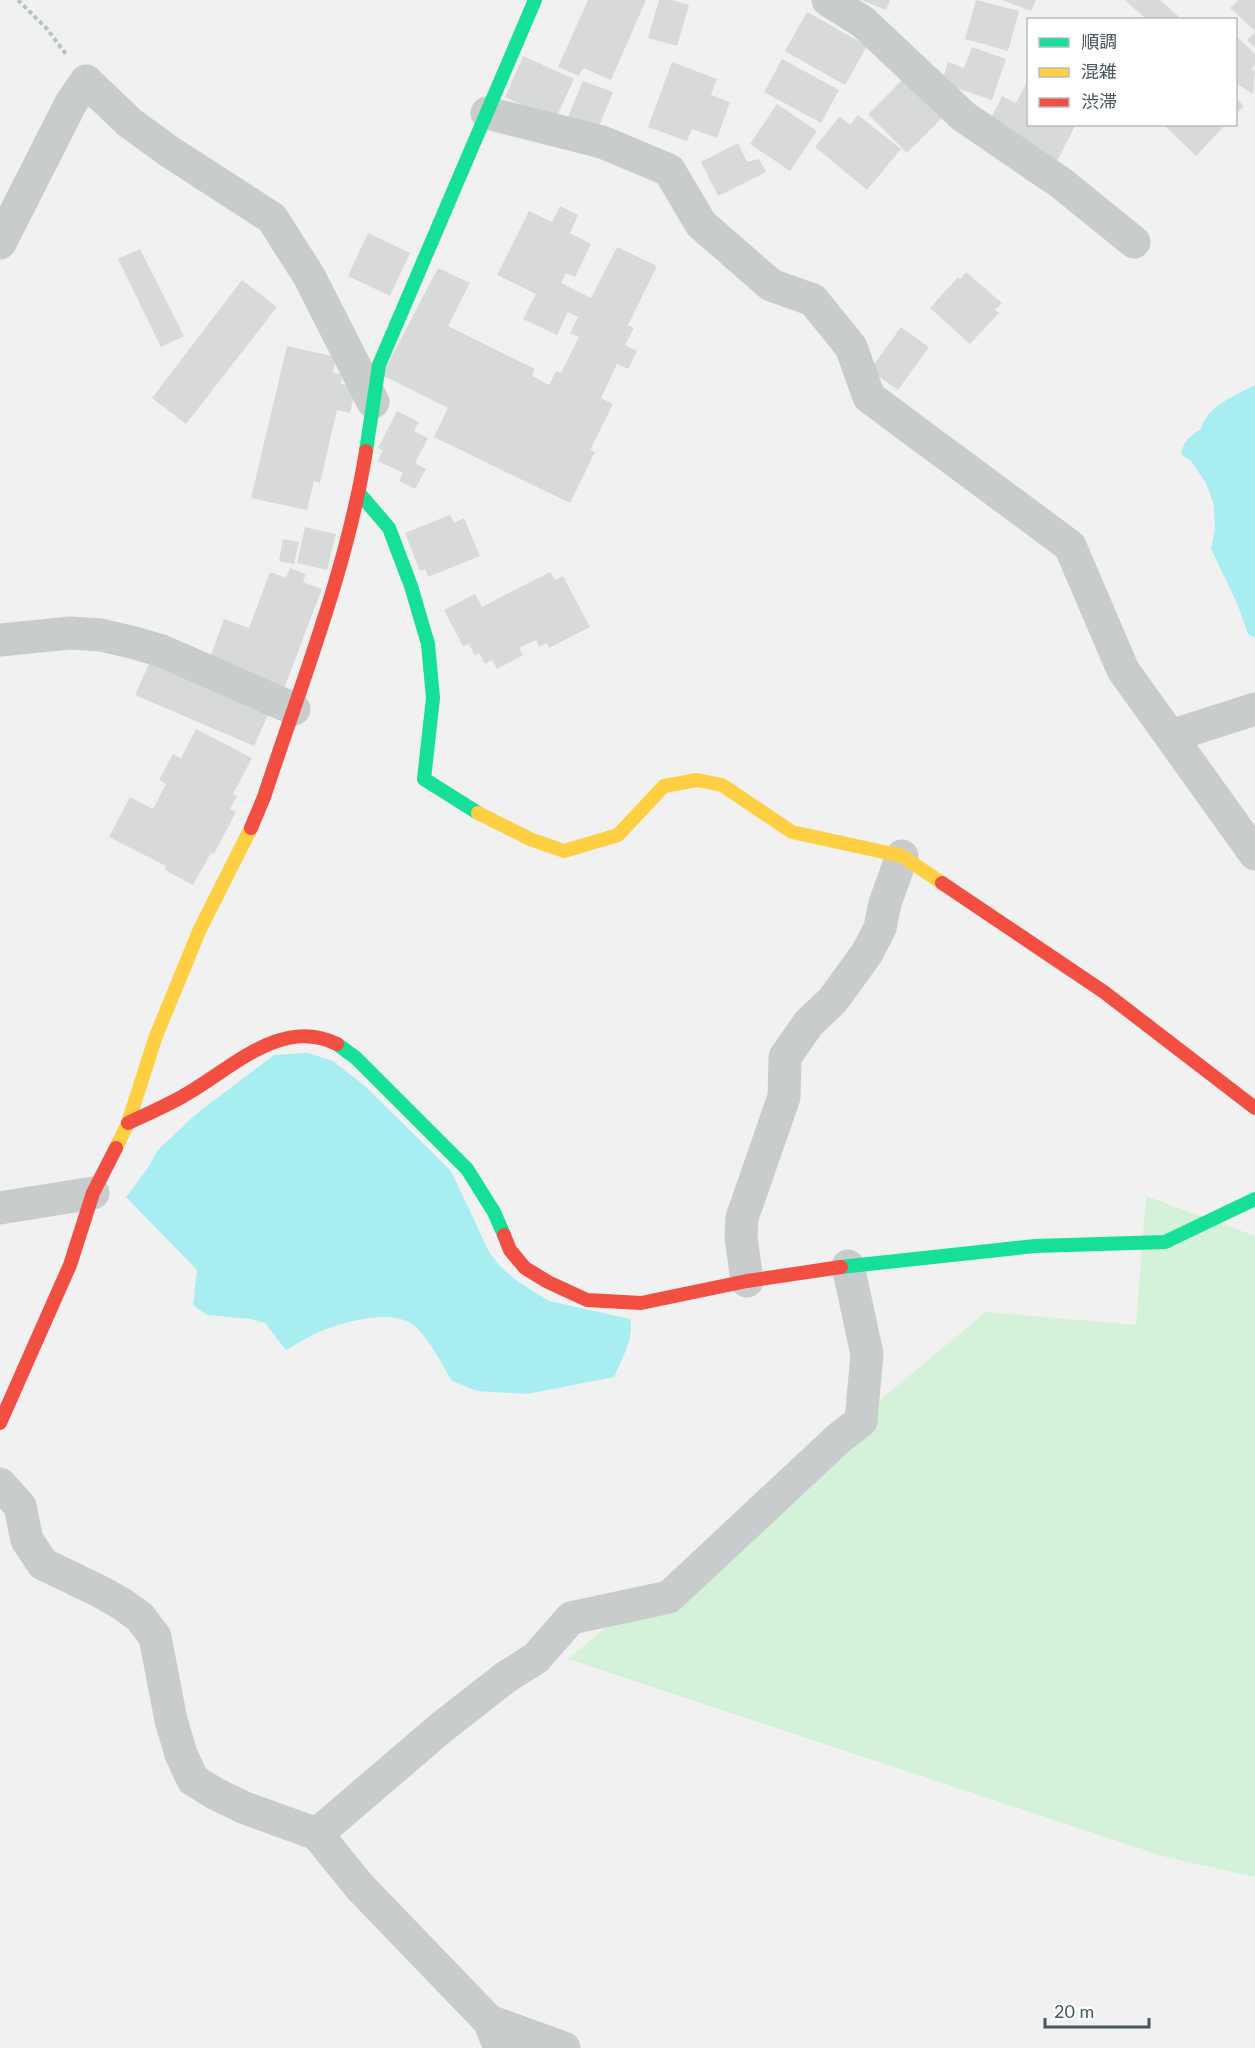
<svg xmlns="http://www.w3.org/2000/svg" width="1255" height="2048" font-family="Lato,'Noto Sans JP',sans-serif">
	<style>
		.green { fill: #d4f1da }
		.water { fill: #a8edf0 }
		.building { fill: #d8d9da }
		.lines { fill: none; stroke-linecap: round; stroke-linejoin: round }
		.path { stroke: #b7c5be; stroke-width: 4; stroke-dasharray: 4.5 3; stroke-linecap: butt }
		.street { stroke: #c8cccd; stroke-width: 33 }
		.fast { stroke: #16e098; stroke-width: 14 }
		.slow { stroke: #ffcf43; stroke-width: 14 }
		.jam { stroke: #f24e42; stroke-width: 14 }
	</style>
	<rect width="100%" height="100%" fill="#f1f1f1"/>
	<path class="green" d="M1146,1196L1255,1236V1877L1166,1857L568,1659L986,1312L1136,1325Z"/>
	<path class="water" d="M1255,385V638L1248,634L1237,603L1211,549L1215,530L1214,505L1206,483L1191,461L1181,454C1183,442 1191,435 1201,429C1207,406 1236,395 1255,385Z
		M308,1053L333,1061L366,1087L451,1171L489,1252L500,1266L517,1281L549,1301L630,1319C635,1336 621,1361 614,1377L527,1394L477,1391L452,1381C443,1366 426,1333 412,1324C389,1309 342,1322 319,1332C307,1337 297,1344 286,1350L265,1323L251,1319L207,1315L193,1305L197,1270L126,1197L148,1168L157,1151L196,1114L274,1055Z"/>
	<path class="building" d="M588,0H646L611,80L583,68L579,76L558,67Z
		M659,0H672L689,5L677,46L648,38Z
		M861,0H890L886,10Z
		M976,0L1019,11L1008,51L965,39Z
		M1002,0H1036L1031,11Z
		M1125,0H1160L1179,17L1177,20H1147Z
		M1238,0H1255V31L1230,8Z
		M807,12L867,46L845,85L785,51Z
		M1255,32V48L1247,40Z
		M1236,36L1255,54V65L1251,69L1255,71L1253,94L1236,83Z
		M972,47L1006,59L992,100L941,83L948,62L964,68Z
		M523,56L574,79L555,120L505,97Z
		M782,59L839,90L821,123L764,92Z
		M672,62L717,79L711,95L730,102L717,138L692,129L687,141L648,127Z
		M903,79L942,118L907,153L868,114Z
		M1028,80V124H1076L1056,163L986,128L1002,96L1016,103Z
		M583,81L613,92L598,129L568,117Z
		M1236,98L1244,106L1236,114Z
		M777,104L817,131L790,171L750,144Z
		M858,115L901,149L867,190L815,147L840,116L850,125Z
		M1163,124H1226L1196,156Z
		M738,143L747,162L759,159L766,172L718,196L701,162Z
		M560,206L578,215L570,233L591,244L575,277L566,273L561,283L591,298L617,247L657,266L628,325L634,328L625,345L637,351L628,369L617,364L601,398L613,404L590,450L595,452L570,503L434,437L448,408L382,375L438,268L470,283L448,326L535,369L532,376L549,385L556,371L561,373L579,337L570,333L578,317L568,312L557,335L523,319L536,294L497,275L529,211L552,222Z
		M368,233L410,253L390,296L348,276Z
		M140,249L184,336L161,347L118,259Z
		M966,272L1002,303L995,310L999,313L970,344L930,308L958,277L960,279Z
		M242,280L277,307L186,424L152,398Z
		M901,327L929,347L898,390L870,370Z
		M287,346L336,357L333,372L342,375L341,384L356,387L350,413L337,410L320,483L314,481L307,510L251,498Z
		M397,411L419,422L414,431L428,438L415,463L426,469L415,489L399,481L403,473L378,461L383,450L378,448Z
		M450,515L454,523L464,518L480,556L428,577L425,569L420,571L405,533Z
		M305,527L336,534L327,570L297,563Z
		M283,539L299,542L294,564L279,561Z
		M290,568L306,574L303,582L322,589L283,691L208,663L224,619L249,628L270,572L286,578Z
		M550,572L555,580L563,576L590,627L549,648L547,643L539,647L536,640L519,648L523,655L497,669L492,660L485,664L479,653L475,656L469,644L463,646L444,610L475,594L482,607Z
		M153,655L272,706L254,746L135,695Z
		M196,729L252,758L233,794L237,796L230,809L236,812L214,854L211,853L193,885L165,870L166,866L109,837L130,797L153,809L166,784L159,780L173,754L181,758Z"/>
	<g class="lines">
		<path class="path" d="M18,0L47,29L66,54"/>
		<path class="street" d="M828,0L863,22L963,116L1061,183L1134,242
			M487,113L602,142L669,170L701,224L771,285L813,300L851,347L869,397L1070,546L1123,670L1255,854
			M0,243L71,103L86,81L130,123L170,152L272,218L309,276L373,402
			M0,640L70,633L101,635L135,643L162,651L294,709
			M1171,736L1255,709
			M0,1208L93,1193
			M747,1281L741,1237L742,1218L784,1097L785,1057L808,1024L833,1000L867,953L880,928L885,903L902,856
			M0,1484L20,1506L27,1540L43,1564L101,1592L122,1604L140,1617L155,1637L171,1720L181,1754L193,1780L216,1794L245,1808L317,1834L359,1886L489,2021L500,2048
			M317,1834L442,1727L506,1677L536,1658L571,1618L669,1597L839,1438L861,1421L867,1354L848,1266
			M489,2021L564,2048"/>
		<path class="fast" d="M366,451L379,365L535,0
			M359,493L389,528L411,586L428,644L433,698L424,779L478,813
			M337,1044L356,1058L467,1169L494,1212L504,1235
			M841,1267L1035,1246L1165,1242L1255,1199"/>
		<path class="slow" d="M478,813L530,839L564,851L618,835L664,786L697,780L722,785L792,832L902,856L942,883
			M116,1148L128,1123L156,1036L200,929L251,828"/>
		<path class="jam" d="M251,828L264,797C301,684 347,569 366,451
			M942,883L1104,992L1255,1108
			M128,1123C149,1113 171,1104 190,1092C234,1066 283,1017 337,1044
			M504,1235L510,1250L525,1268L548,1282L587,1300L641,1303L747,1281L841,1267
			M0,1423L70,1265L93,1193L116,1148"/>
	</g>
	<rect x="1027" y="18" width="210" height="108" fill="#ffffff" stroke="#b5bcbf" stroke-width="1.5"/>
	<rect x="1039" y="38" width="30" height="9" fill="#16e098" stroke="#b5bcbf" stroke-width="1.5"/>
	<text x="1081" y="48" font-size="18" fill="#47575e">順調</text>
	<rect x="1039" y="68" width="30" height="9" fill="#ffcf43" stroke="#b5bcbf" stroke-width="1.5"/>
	<text x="1081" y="78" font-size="18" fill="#47575e">混雑</text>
	<rect x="1039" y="98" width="30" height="9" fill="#f24e42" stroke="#b5bcbf" stroke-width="1.5"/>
	<text x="1081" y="108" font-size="18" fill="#47575e">渋滞</text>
	<path d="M1045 2018v9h104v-9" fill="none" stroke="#47575e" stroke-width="3"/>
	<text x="1054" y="2018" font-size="18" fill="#47575e" stroke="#ffffff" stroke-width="4.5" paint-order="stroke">20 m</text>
</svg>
